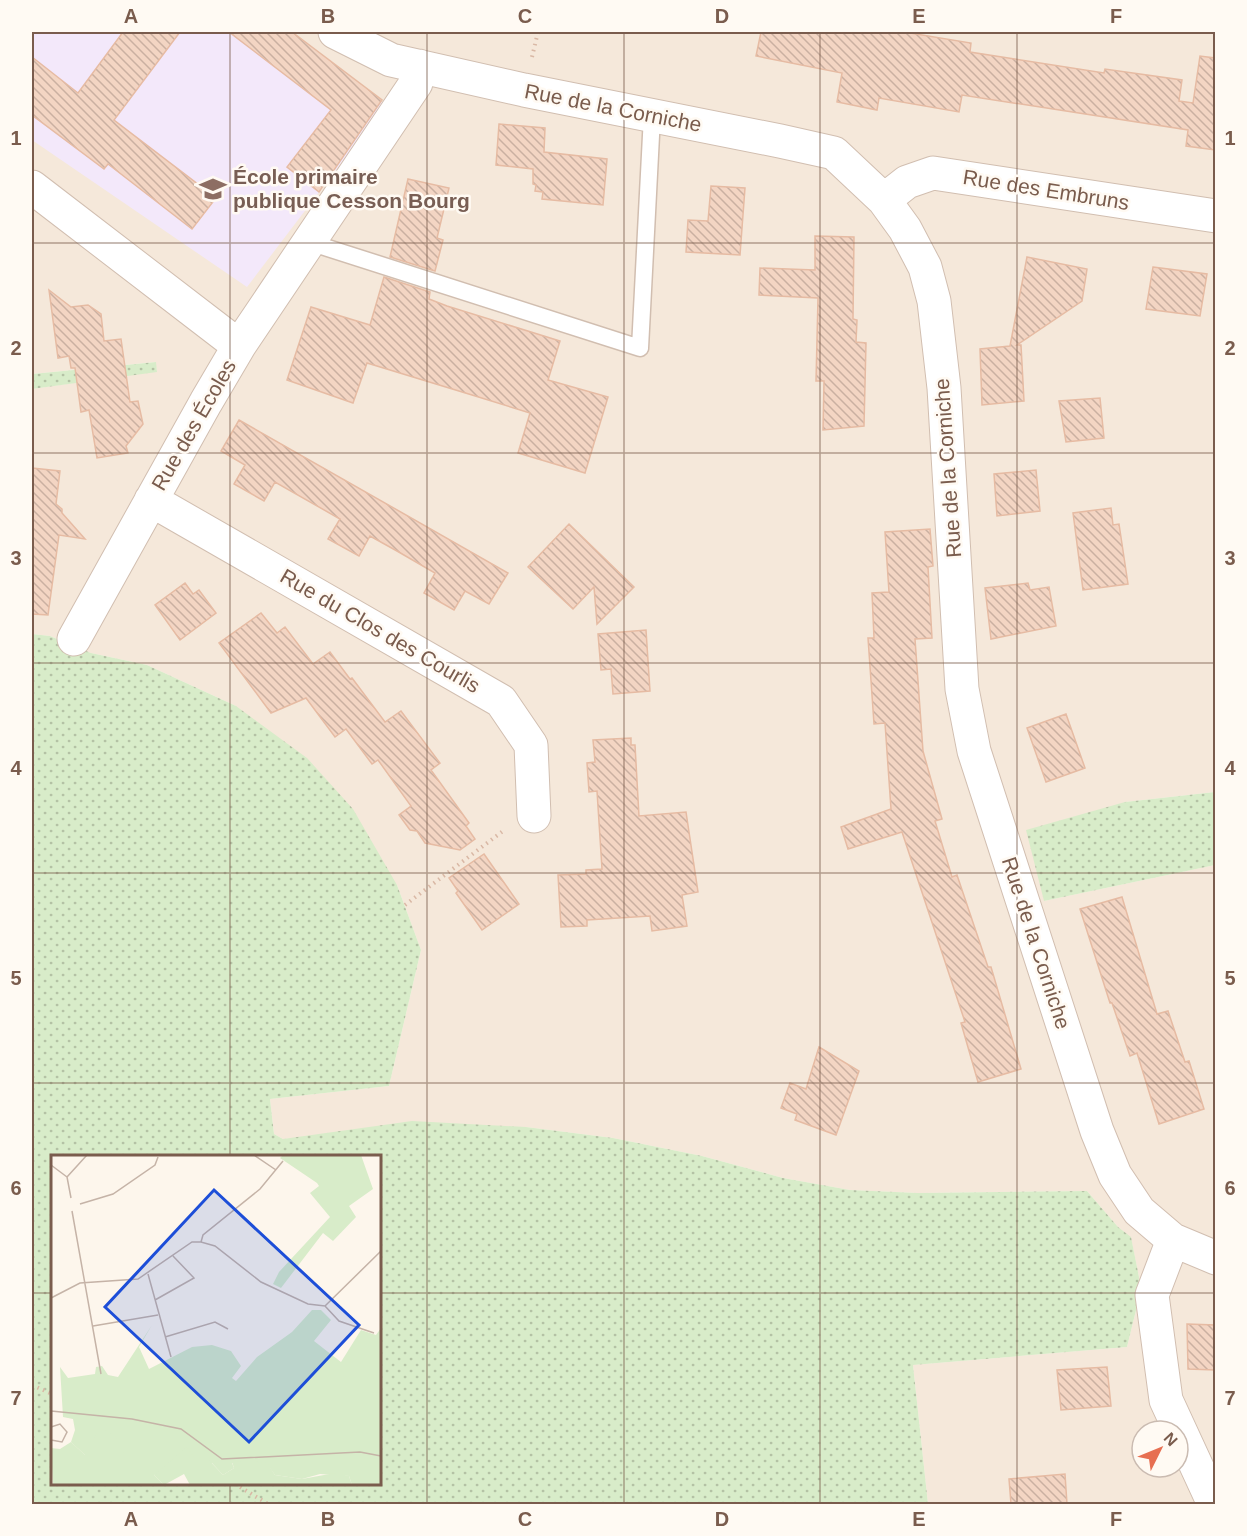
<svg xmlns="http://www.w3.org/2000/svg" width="1247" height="1536" font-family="Arial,sans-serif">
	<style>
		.residential { fill: #f5e8da; fill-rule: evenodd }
		.education { fill: #f3e8fa }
		.grass { fill: url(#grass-dots); fill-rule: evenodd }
		.building { fill: url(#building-back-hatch); stroke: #e6bba3; stroke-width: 1.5 }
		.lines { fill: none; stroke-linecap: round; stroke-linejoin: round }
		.lane-casing { stroke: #d1beb0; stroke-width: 19 }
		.street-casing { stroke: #d1beb0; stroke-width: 35 }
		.path { stroke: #d9b8a5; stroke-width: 4; stroke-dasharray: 1.5 4.5; stroke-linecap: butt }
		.lane { stroke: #fff; stroke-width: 16 }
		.street { stroke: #fff; stroke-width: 33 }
		.grid { fill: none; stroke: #7a5c4d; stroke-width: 1.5; stroke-opacity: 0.55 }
		.labels { text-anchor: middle; stroke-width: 5; stroke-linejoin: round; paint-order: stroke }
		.street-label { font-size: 21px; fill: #7a5c4d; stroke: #fffaf3 }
		.education-label { font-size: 21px; font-weight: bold; fill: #785e54; stroke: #fffaf3; text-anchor: start }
		.inset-road { fill: none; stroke: #c5b3a7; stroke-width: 1.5 }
		.view { fill: #1d4ed8; fill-opacity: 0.15; stroke: #1d4ed8; stroke-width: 3 }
		.inset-edge { fill: none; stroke: #7a5c4d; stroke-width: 3 }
		.neatline { fill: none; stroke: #7a5c4d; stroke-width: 2 }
		.grid-label { font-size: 20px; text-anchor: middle; font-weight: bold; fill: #7a5c4d }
	</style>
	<defs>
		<pattern id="grass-dots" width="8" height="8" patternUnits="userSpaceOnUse" patternTransform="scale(1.5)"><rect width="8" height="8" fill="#d8ecc9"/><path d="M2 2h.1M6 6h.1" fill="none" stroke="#b4c2a5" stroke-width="1.8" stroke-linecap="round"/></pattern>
		<pattern id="building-back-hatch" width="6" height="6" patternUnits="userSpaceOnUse" patternTransform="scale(1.5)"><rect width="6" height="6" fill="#f3d5c3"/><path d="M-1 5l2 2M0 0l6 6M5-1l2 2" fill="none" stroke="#cab0a1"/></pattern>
	</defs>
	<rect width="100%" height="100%" fill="#fdf6ec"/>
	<path class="residential" d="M32,32H1215V792L1125,802L1044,901L1215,865V1504H928L913,1365L1127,1347L1138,1302L1139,1277L1131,1238L1118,1227L1087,1191L918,1193L850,1190L783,1178L702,1156L613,1138L526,1127L283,1139L274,1134L270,1099L389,1086L421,950L397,885L236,706L147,665L91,653L50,636L32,634V389L157,371L155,362L32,374ZM1142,1431H1178V1467H1142Z"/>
	<path class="education" d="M32,32H292L370,91L369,93L380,102H383L374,120L247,287L32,140Z"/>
	<path class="grass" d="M156,362L157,372L32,389V374Z
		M32,634L50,636L91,653L147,665L236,706L307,758L353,809L397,885L421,950L389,1086L270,1099L274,1134L283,1139L412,1121L526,1127L613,1138L702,1156L783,1178L850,1190L918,1193L1087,1191L1118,1227L1131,1237L1139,1277L1138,1302L1127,1347L913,1365L928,1504H32ZM52,1156H380V1484H52Z
		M1215,792V865L1044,901L1026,830L1125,802Z"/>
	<path class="building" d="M123,32H180L114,120L216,198L192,229L108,164L104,169L32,115V57L78,93Z
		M229,32H292L382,100L319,192L287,167L331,110Z
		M761,32H904L971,43L970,52L1104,73L1105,69L1182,80L1179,101L1193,103L1200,56L1215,58V150L1186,146L1188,130L962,95L959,112L879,98L877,110L837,102L842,73L756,56Z
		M499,124L545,128L544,152L607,159L603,205L542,199L543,192L535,191L536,185L533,184V169L496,165Z
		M408,179L449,188L437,238L443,240L435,271L390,257Z
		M711,186L745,188L740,255L686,252L688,220L708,221Z
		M815,236L854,237L853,319L857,320L856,342L866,343L864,426L823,430L824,381H816L818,298L759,295L760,268L815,270Z
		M1027,257L1087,269L1082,301L1017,345H1021L1024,401L982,405L980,349L1010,346Z
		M1153,267L1207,274L1200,316L1146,309Z
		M384,277L430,292L429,299L447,306L560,341L548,380L608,397L585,473L518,453L530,413L472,395L367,363L353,403L287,380L311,307L370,325Z
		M49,290L71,307L88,305L101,314L104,341L121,339L130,402L138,401L143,424L126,446L128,453L97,458L89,410L81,412L75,368H71L69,356L58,358Z
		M1100,398L1104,438L1066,442L1059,401Z
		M239,420L508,573L489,604L465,591L454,610L424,593L435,573L397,551L370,536L359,556L328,539L340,519L275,482L264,501L234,484L245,465L221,451Z
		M32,468L60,471L56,504L62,509V513L85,539L59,535L48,615L32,614Z
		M1036,470L1040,511L997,516L994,474Z
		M1111,508L1113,525L1119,524L1128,584L1083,590L1073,513Z
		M569,524L634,587L597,624L594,587L573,609L528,567Z
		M930,529L933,566L928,567L932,638L915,639L923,751L942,819L935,821L952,877L957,875L988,967H991L1021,1069L978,1082L961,1023L965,1022L902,832L848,849L841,827L891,809L885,723L874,724L868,638H874L872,593L889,592L885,532Z
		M185,583L193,594L199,590L216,613L180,640L155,605Z
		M1028,583L1030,590L1049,587L1056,626L991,639L985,588Z
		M261,613L277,633L285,627L313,664L330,652L350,679L352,678L385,722L401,711L440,763L431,770L469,823L466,826L475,839L460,850L425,843L417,831L410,830L399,815L411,806L378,760L372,764L346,729L335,737L306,698L271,713L219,643Z
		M646,630L650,691L613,694L611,669L601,670L598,634Z
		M1066,714L1085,768L1046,782L1027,728Z
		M631,738V745H635L639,816L686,812L698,892L682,895L687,926L652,931L650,916L587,920V926L561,927L558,875L586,874V870L602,869L597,791L589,792L587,763L595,762L593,740Z
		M484,854L519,904L482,930L456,893L458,891L449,878Z
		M1122,897L1157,1014L1168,1011L1185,1062L1189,1061L1204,1109L1159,1124L1137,1053L1130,1056L1112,1003H1110L1080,909Z
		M819,1047L859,1071L836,1135L795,1120L797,1114L781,1108L790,1083L806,1089Z
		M1187,1324L1215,1325V1370L1188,1369Z
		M1107,1367L1111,1406L1061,1410L1057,1370Z
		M1065,1474L1067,1504H1011L1009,1479Z"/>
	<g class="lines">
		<defs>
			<path id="lane" d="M309,242L640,348L652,116"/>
			<path id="street" d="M335,32L391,60L524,90L780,141L834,153L884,200L905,229L925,267L934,301L944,388L962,689L974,751L1097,1131L1115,1175L1139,1211L1173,1240L1216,1258
				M32,187L239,346
				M884,200L907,182L933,173L1216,216
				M151,500L501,701L531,745L534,816
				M74,639L206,402L239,346L416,83L419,66
				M1173,1240L1152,1295L1166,1400L1214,1504"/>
		</defs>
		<use href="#lane" class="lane-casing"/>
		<use href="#street" class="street-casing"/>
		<path class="path" d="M532,57L538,32
			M405,905L503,831
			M32,1385L52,1394
			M235,1484L268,1504"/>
		<use href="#lane" class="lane"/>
		<use href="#street" class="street"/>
	</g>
	<path class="grid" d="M230,32V1156M427,32V1504M624,32V1504M820,32V1504M1017,32V1504M32,243H1216M32,453H1216M32,663H1216M32,873H1216M32,1083H1216M32,1293H52M380,1293H1216M230,1484V1504"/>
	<defs>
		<symbol id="school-bare" viewBox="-9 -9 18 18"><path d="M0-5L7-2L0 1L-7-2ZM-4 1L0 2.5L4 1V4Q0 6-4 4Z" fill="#8d6e63" stroke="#fffaf3" stroke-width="2.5" paint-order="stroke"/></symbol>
	</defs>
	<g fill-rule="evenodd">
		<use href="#school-bare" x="194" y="170" width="38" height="38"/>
	</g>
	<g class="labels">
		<g class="street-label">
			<text transform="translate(613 108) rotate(11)" y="7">Rue de la Corniche</text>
			<text transform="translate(1046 190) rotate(9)" y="7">Rue des Embruns</text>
			<text transform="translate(194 425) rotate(-60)" y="7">Rue des Écoles</text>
			<text transform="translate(948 468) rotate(-94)" y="7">Rue de la Corniche</text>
			<text transform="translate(380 631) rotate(30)" y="7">Rue du Clos des Courlis</text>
			<text transform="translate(1036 943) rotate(72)" y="7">Rue de la Corniche</text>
		</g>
		<g class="education-label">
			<text x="233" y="184">École primaire<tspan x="233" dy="24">publique Cesson Bourg</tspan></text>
		</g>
	</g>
	<g transform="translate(51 1155)">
		<rect width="330" height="330" fill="#fdf6ec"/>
		<path d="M232,0H310L322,34L298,51L305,62L282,86L272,78L230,133L222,129L228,117L279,62L259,38L268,31L266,28L229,3ZM261,155H270L280,165L263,186L290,207L310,175L325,180L330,173V330H301L298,321L269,319L251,324L224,320L215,308H181L183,313L172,320L161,308L103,320L113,330H89L79,316L34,300L20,287L24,275L22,264L12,262L9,212L17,223L44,219L45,212L51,211L57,220L67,222L101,170L88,192L98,214L141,192L161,190L180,196L190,211L181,223L185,226L206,202L241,177Z" fill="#d8ecc9"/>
		<path d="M136,292L142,301L156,303L172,320L183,313L181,307L199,306L216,308L224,320L251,324L284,318L298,321L301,330H139L133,319L113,330L103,320Z" fill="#d8ecc9"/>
		<path d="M49,272L64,281L89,330H2L0,293L9,294L20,287L34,300H40L39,291Z" fill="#d8ecc9"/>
		<path class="inset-road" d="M203,0L225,15M0,10L16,22M20,43L16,22L36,0M29,49L62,39L104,10L107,2M21,56L50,219M150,87L152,80L209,34L232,6M97,119L120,202M0,143L29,128L87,124L141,87H150L164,91L210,127L257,149L274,151L330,96M104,145L143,123L122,101M274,151L288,166L323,178M42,171L107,160M114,182L164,167L177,174M0,256L81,264L130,274L171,304L309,297L330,301M0,272L9,269L16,277L11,287L0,285"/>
		<path class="view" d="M163,35L308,170L198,287L54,152Z"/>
		<rect width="330" height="330" class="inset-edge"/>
	</g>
	<rect width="1247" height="1536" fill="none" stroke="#fffaf3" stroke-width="66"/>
	<g transform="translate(1160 1449) rotate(47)"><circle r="28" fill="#fffaf3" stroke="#cabbb1" stroke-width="1.5"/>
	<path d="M0-4.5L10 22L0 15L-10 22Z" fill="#e76f51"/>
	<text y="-9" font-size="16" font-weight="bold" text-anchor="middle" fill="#7a5c4d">N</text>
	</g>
	<rect x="33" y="33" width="1181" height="1470" class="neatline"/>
	<g class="grid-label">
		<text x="131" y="23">A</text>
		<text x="328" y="23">B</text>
		<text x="525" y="23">C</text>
		<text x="722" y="23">D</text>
		<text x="919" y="23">E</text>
		<text x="1116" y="23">F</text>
		<text x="16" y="145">1</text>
		<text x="1230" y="145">1</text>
		<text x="16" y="355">2</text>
		<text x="1230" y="355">2</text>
		<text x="16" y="565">3</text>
		<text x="1230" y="565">3</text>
		<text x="16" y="775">4</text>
		<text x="1230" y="775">4</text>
		<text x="16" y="985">5</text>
		<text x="1230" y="985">5</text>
		<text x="16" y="1195">6</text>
		<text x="1230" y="1195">6</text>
		<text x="16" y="1405">7</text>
		<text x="1230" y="1405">7</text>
		<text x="131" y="1526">A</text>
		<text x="328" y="1526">B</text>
		<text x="525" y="1526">C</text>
		<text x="722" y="1526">D</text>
		<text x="919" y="1526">E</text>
		<text x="1116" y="1526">F</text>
	</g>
</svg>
